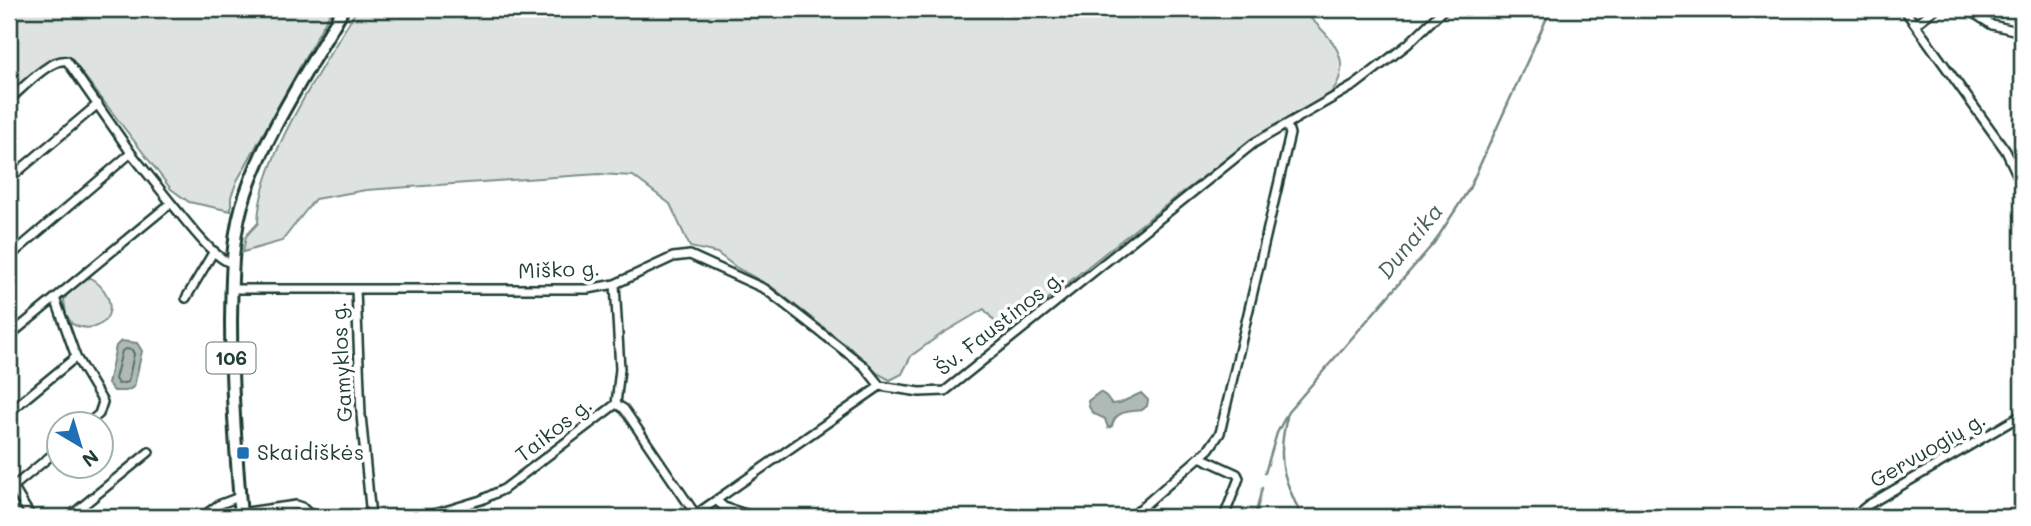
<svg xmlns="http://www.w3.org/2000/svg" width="2031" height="526" font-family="Mali,sans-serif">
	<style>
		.built { fill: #eef1f0 }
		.green { fill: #dee3e2; stroke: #7e908b; stroke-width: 2 }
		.water { fill: #afbab7; stroke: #758883; stroke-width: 2 }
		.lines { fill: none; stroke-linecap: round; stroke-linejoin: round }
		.shore { stroke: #596f68; stroke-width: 2 }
		.stream { stroke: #758883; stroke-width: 2.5 }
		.street-casing { stroke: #1f3d34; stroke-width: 12 }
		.primary-casing { stroke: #1f3d34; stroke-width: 16 }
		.street { stroke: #fff; stroke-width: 7 }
		.primary { stroke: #fff; stroke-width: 10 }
		.poi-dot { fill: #1f6fb2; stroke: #fff; stroke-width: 2.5 }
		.labels { text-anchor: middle; stroke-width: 7; stroke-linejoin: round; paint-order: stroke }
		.shield { fill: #fff; stroke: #627771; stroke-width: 2 }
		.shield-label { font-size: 19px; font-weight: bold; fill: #1f3d34 }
		.street-label { font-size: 21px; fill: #1f3d34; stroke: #fff }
		.poi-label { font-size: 21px; fill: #1f3d34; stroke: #fff; text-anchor: start }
		.water-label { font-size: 23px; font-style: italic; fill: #4a625b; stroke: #fff }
	</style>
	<rect width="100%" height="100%" fill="#fff"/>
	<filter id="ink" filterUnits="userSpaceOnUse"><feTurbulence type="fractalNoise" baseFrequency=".0143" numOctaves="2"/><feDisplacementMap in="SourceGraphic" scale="14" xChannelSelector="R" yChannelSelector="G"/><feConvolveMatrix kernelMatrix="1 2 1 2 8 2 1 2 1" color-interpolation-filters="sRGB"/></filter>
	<g filter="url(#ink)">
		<path class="built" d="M297,508L310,517H248V516Z"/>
		<path class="green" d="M9,9H332L237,181L231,197V211L189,202L171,189L72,60L61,56L50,59L9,95Z
			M357,9H1301C1319,27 1350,50 1339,79C1328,109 1290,116 1266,130C1242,145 1220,165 1198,181C1132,230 1069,282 1005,334L984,309L940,335L911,356L902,374L890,380L877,373L856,353L772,287L737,268L717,253L690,247L670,204L633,176L599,174L366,190L315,199L282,241L243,252L246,236L258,223C259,158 324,66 357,9Z
			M89,277C126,299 109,340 72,324L66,314L64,300L69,291Z"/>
		<path class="water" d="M121,341L137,343L142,351L134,387L126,391H114L108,384L116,346Z
			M1100,392L1106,396L1112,404L1120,403L1141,393L1148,400L1147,406L1142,410C1130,412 1115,410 1112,426L1108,428L1105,419C1095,414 1089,413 1088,401Z"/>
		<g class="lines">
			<path class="shore" d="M125,349L132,350L134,354L128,382L118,384L115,379L122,351Z"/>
			<path class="stream" d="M1287,417C1276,460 1283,478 1302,517
				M1265,473L1277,433L1288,412L1434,243L1469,189L1551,9
				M1255,517L1262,488"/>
			<defs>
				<path id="street" d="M1904,9L2006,151L2022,185
					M1967,9L1992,25L2022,32
					M1916,24L1935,9
					M9,100C22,89 51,57 67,61L131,153L171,203
					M9,179L98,104
					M9,257L131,153
					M615,284L620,369L616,404
					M231,289H588L615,284L673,257L690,255L765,289L864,366L880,386
					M356,289L361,415L371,517
					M186,298L214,251
					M9,336L171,203C184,218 214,260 232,263
					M76,357L103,402L99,414L87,424
					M9,412L76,357L55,298
					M1200,457L1237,474L1239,478L1224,517
					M9,480L31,517
					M13,487L60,448
					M717,501L724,507L755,517
					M240,513L296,505L302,507L312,517
					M69,517L149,452
					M202,517L218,505L239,497
					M425,517L481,500L504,489L616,404L624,409L696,515
					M692,517L880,386L920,392L945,391L1254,143L1355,85L1408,44L1444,9
					M1131,517L1209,449L1220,433L1290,134L1287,124
					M1853,517L1868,505L2022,415"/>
				<path id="primary" d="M241,517C236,451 231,386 231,320C232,277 231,234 246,193C267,131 311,66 343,9"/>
			</defs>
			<use href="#street" class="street-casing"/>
			<use href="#primary" class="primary-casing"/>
			<use href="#street" class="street"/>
			<use href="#primary" class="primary"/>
		</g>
	</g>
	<rect class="poi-dot" x="236" y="446" width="14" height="14" rx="3.5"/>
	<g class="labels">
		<rect class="shield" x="206.5" y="342.5" width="49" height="31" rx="5"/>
		<g class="shield-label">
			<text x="231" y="365">106</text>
		</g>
		<g class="street-label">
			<text transform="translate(559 270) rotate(-2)" y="7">Miško g.</text>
			<text transform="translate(1000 323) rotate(-38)" y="7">Šv. Faustinos g.</text>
			<text transform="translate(342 362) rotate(-93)" y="7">Gamyklos g.</text>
			<text transform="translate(554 430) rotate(-38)" y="7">Taikos g.</text>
			<text transform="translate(1928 450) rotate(-30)" y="7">Gervuogių g.</text>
		</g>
		<g class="poi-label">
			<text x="257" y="460">Skaidiškės</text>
		</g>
		<g class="water-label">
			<text transform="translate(1410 241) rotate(-51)" y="8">Dunaika</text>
		</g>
	</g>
	<rect width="2031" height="526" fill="none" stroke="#fff" stroke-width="35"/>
	<rect x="18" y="18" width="1996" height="491" fill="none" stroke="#1f3d34" stroke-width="2.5" filter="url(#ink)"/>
	<g transform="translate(80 445) rotate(142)"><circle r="33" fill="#ffffff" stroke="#a5b1ae" stroke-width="2"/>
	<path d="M0-5L12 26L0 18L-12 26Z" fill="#1f6fb2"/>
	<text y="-10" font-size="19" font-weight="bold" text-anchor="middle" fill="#1f3d34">N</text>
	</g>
</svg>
